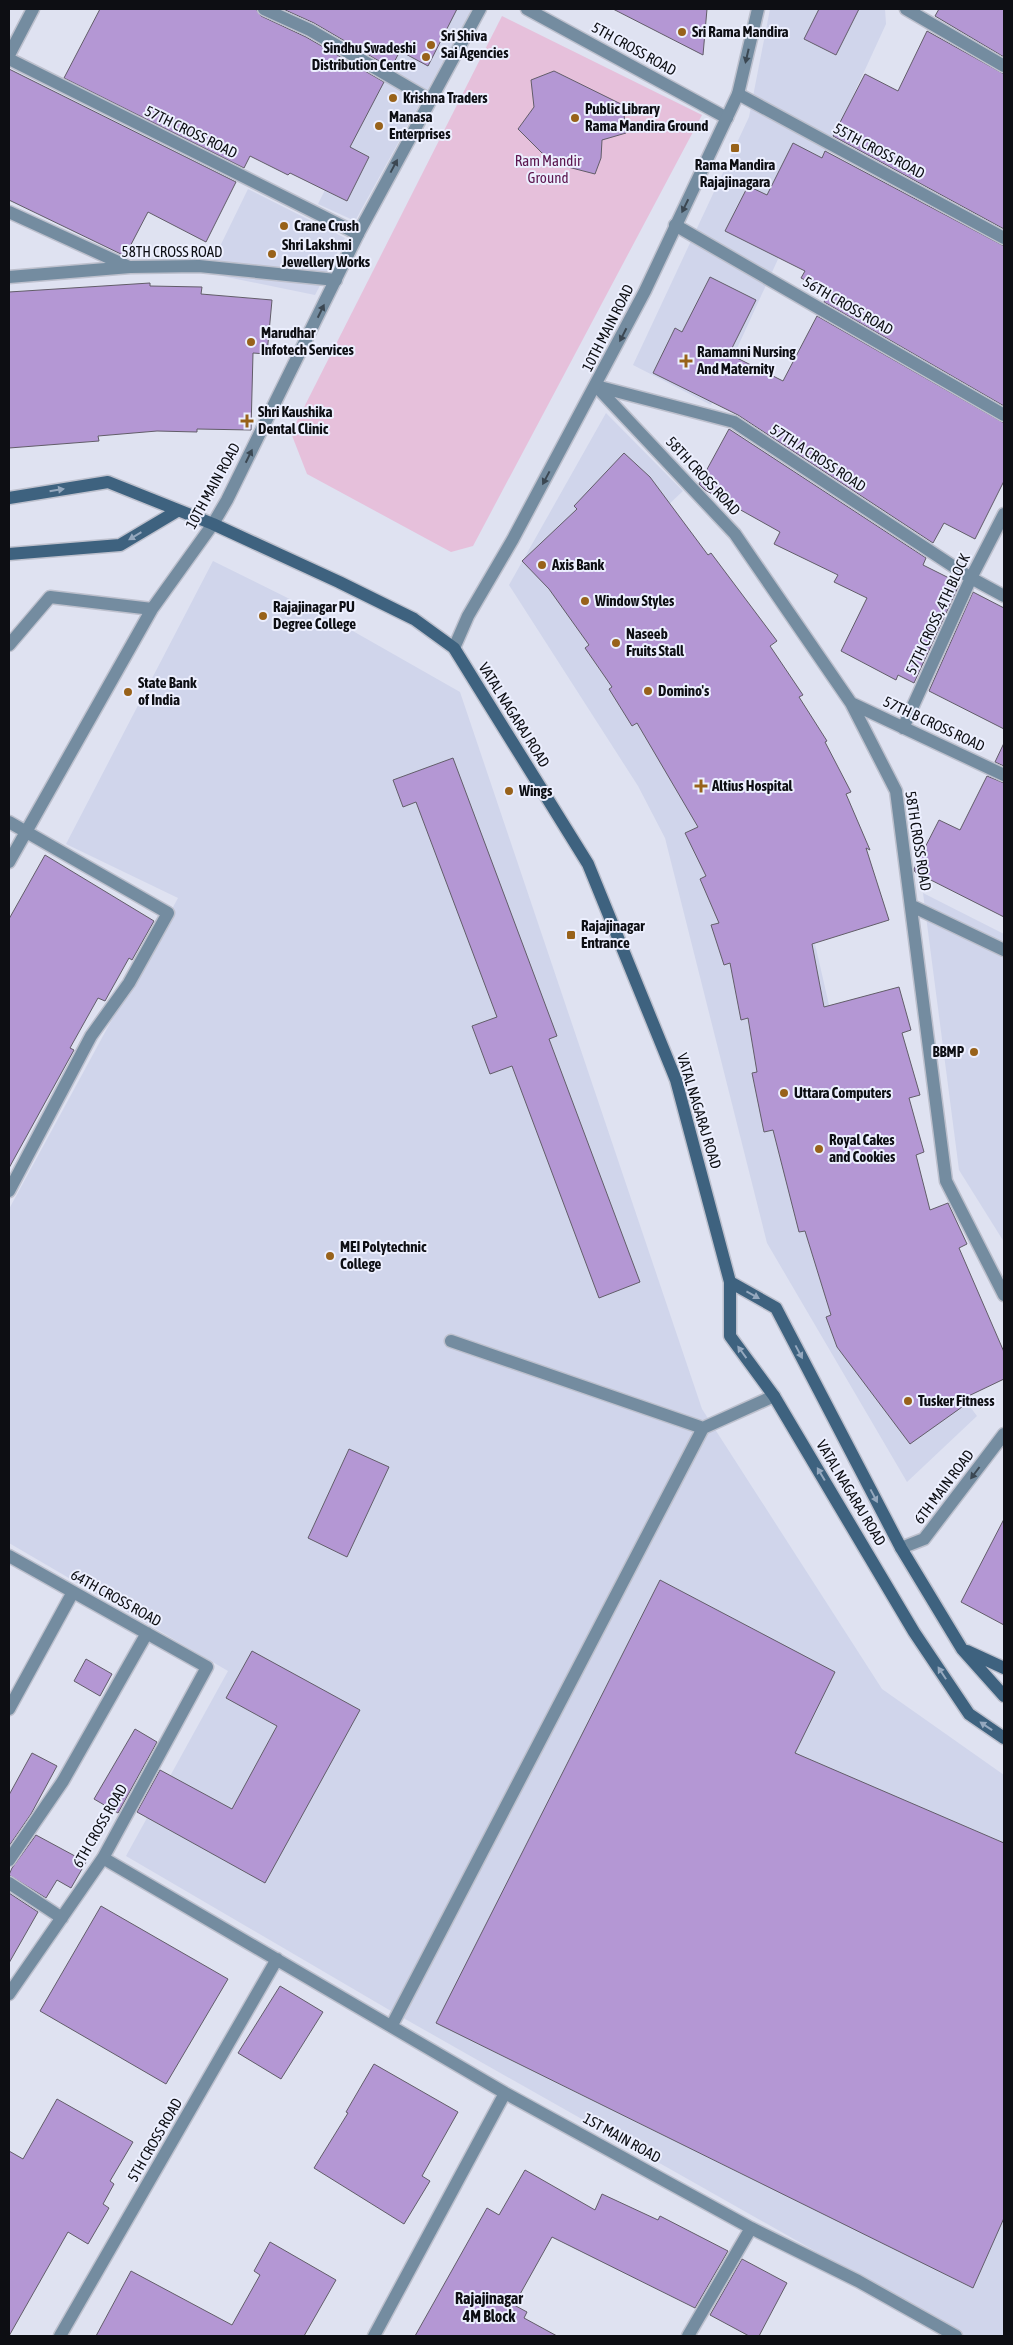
<svg xmlns="http://www.w3.org/2000/svg" width="1013" height="2345" font-family="'Asap Condensed',sans-serif">
	<style>
		.built { fill: #d0d5eb }
		.green { fill: #e6c0db }
		.building { fill: #b497d4; stroke: #625d69 }
		.lines { fill: none; stroke-linecap: round; stroke-linejoin: round }
		.minor-casing { stroke: #bdc0cd; stroke-width: 15 }
		.tertiary-casing { stroke: #bdc0cd; stroke-width: 15 }
		.secondary-casing { stroke: #bdc0cd; stroke-width: 15 }
		.minor { stroke: #748ca0; stroke-width: 12 }
		.tertiary { stroke: #748ca0; stroke-width: 12 }
		.secondary { stroke: #3e627f; stroke-width: 12 }
		.oneway { fill: #3b4752 }
		.oneway2 { fill: #95a8be }
		.poi-dot { fill: #98621a; stroke: #eceffe; stroke-width: 2 }
		.labels { text-anchor: middle; stroke-width: 4; stroke-linejoin: round; paint-order: stroke }
		.poi-label { font-size: 15px; font-weight: bold; fill: #0d0e13; stroke: #eceffe; text-anchor: start }
		.street-label { font-size: 15px; fill: #0d0e13; stroke: #eceffe }
		.park-label { font-size: 15px; fill: #5c164f; stroke: #eceffe }
		.neighbourhood-label { font-size: 16px; font-weight: bold; fill: #0d0e13; stroke: #eceffe }
	</style>
	<rect width="100%" height="100%" fill="#dfe2f1"/>
	<path class="built" d="M415,9H472L355,221L318,204Z
		M770,9H885L886,24L711,405L633,365L749,117Z
		M248,189L345,238L315,295L207,273Z
		M606,413L683,491L616,554L800,946L815,944L900,1314L977,1416L907,1482L767,1243L665,838L638,786L509,585Z
		M213,561L344,626L460,692L702,1409L882,1689L1004,1775V2336H965L391,2011L126,1856L228,1671L9,1543V1209L178,898L66,844Z
		M923,893L1004,934V1242L959,1170Z"/>
	<path class="green" d="M502,16L702,115L473,546L451,552L307,474L291,433Z"/>
	<path class="building" d="M100,9H256L261,16L306,37L384,82L350,147L369,157L347,201L290,173L288,175L250,156L244,168L64,78Z
		M283,9H457L428,66L400,51L391,68L314,23Z
		M613,9H707L703,55Z
		M819,9H859L836,55L804,39Z
		M939,9H1004V57L935,16Z
		M927,31L1004,74V229L833,136L865,74L898,91Z
		M9,69L236,182L206,242L148,212L125,256L9,200Z
		M554,71L623,105L626,133L602,140L601,158L595,174L568,167L542,153L518,129L534,107L531,80Z
		M793,143L822,158L825,151L1004,246V406L824,302L829,292L801,278L805,271L725,231L748,186L767,195Z
		M710,277L756,300L729,354L783,381L817,316L1004,423V481L975,539L944,523L933,543L738,415L653,373L675,328L682,332Z
		M150,283V286L202,287L201,294L272,300L267,354L253,353L251,430L197,429V432L157,431L98,436L99,441L9,448V292Z
		M729,429L926,558L923,565L955,581L954,583L959,585L914,683L898,675L896,680L841,651L867,598L834,582L838,575L774,544L780,532L705,490L699,484Z
		M624,453L650,477L708,555L711,553L777,641L770,646L803,695L799,697L827,741L825,742L851,792L846,794L870,850L866,848L889,920L812,944L824,1007L899,987L911,1030L902,1033L920,1095L909,1098L924,1152L916,1155L930,1210L948,1203L967,1244L959,1248L1004,1352V1379L958,1401L962,1407L910,1444L837,1347L826,1317L831,1315L805,1231L799,1232L773,1130L764,1132L752,1073L757,1072L748,1018L741,1020L730,963L724,965L711,925L719,923L700,879L706,876L685,833L698,827L637,723L632,726L609,689L612,687L585,648L589,645L549,589L522,561L577,509L574,506Z
		M973,592L1004,608V729L929,691Z
		M1004,743V766L995,762Z
		M453,758L557,1036L549,1039L640,1282L599,1298L512,1066L490,1074L472,1026L497,1017L416,802L403,807L393,780Z
		M987,776L1004,783V917L915,872L914,869L939,820L960,830Z
		M45,855L154,921L132,960L129,958L105,1001L98,998L70,1048L74,1050L9,1168V919Z
		M349,1449L389,1467L347,1557L308,1538Z
		M1004,1519V1625L961,1602Z
		M660,1580L835,1672L795,1753L1004,1843V2218L973,2288L436,2023Z
		M252,1651L360,1710L265,1883L137,1812L160,1770L232,1809L277,1726L226,1698Z
		M86,1659L112,1674L100,1696L74,1681Z
		M135,1729L157,1742L118,1813L94,1799Z
		M32,1753L57,1766L31,1814L9,1846V1795Z
		M36,1835L86,1862L71,1888L57,1880L46,1898L9,1875L12,1868Z
		M9,1893L38,1912L9,1963Z
		M101,1906L228,1979L166,2084L40,2011Z
		M280,1986L323,2012L281,2079L238,2053Z
		M374,2064L458,2112L422,2176L430,2181L404,2224L314,2168L348,2113L346,2112Z
		M57,2099L133,2142L110,2181L114,2184L103,2204L109,2208L88,2244L68,2232L9,2336V2151L23,2159Z
		M525,2170L595,2210L602,2194L658,2220L660,2216L728,2251L695,2308L552,2237L514,2305L527,2312L524,2318L557,2336H415L487,2208L499,2215Z
		M270,2242L336,2280L304,2336H96L131,2271L232,2325L260,2275L254,2271Z
		M742,2259L787,2283L759,2336H749L710,2315Z"/>
	<g class="lines">
		<defs>
			<path id="minor" d="M264,9L310,30L430,100
				M527,9L727,118
				M906,9L1004,66
				M9,55L33,9
				M9,59L358,234
				M738,94L1004,238
				M9,212L129,267
				M675,225L1004,415
				M9,277L130,267L199,266L336,280
				M596,386L735,534L851,703L896,791L946,1181L1004,1295
				M596,386L734,422L971,578L1004,596
				M9,645L50,597L152,609
				M851,703L1004,775
				M903,728L971,578L1004,514
				M9,822L168,913L129,983L91,1036L9,1191
				M9,862L152,609L213,524
				M912,906L1004,950
				M451,1341L703,1428
				M901,1548L924,1539L1004,1434
				M9,1556L207,1667L103,1858L9,1994
				M9,1709L73,1592
				M103,1858L505,2093L751,2228L858,2281L956,2336
				M9,1860L63,1781L147,1633
				M9,1883L62,1918
				M392,2025L703,1428L774,1396
				M60,2336L277,1959
				M374,2336L505,2093
				M688,2336L751,2228"/>
			<path id="tertiary" d="M213,524L227,500L358,234L480,9
				M454,648L468,616L513,539L645,291L738,94L758,9"/>
			<path id="secondary" d="M9,498L108,482L213,524L339,582L414,619L454,648L588,864L676,1080L730,1282V1336L774,1396L914,1632L969,1714L1004,1738
				M9,554L120,545L177,511
				M730,1282L776,1308L901,1548L962,1649L1004,1696
				M967,1651L1004,1668"/>
		</defs>
		<use href="#minor" class="minor-casing"/>
		<use href="#tertiary" class="tertiary-casing"/>
		<use href="#secondary" class="secondary-casing"/>
		<use href="#minor" class="minor"/>
		<use href="#tertiary" class="tertiary"/>
		<use href="#secondary" class="secondary"/>
	</g>
	<defs><path id="oneway-solid" d="M-6-.8H1V-3.2L6.5 0L1 3.2V.8H-6Z" transform="scale(1.25)"/></defs>
	<g class="oneway">
		<use href="#oneway-solid" transform="translate(747 56) rotate(103)"/>
		<use href="#oneway-solid" transform="translate(394 166) rotate(-62)"/>
		<use href="#oneway-solid" transform="translate(685 206) rotate(116)"/>
		<use href="#oneway-solid" transform="translate(321 311) rotate(-64)"/>
		<use href="#oneway-solid" transform="translate(623 335) rotate(117)"/>
		<use href="#oneway-solid" transform="translate(249 456) rotate(-64)"/>
		<use href="#oneway-solid" transform="translate(546 478) rotate(118)"/>
		<use href="#oneway-solid" transform="translate(975 1473) rotate(127)"/>
	</g>
	<g class="oneway2">
		<use href="#oneway-solid" transform="translate(57 490) rotate(-9)"/>
		<use href="#oneway-solid" transform="translate(135 536) rotate(149)"/>
		<use href="#oneway-solid" transform="translate(753 1295) rotate(29)"/>
		<use href="#oneway-solid" transform="translate(742 1352) rotate(-126)"/>
		<use href="#oneway-solid" transform="translate(799 1352) rotate(62)"/>
		<use href="#oneway-solid" transform="translate(821 1474) rotate(-121)"/>
		<use href="#oneway-solid" transform="translate(874 1496) rotate(62)"/>
		<use href="#oneway-solid" transform="translate(942 1673) rotate(-123)"/>
		<use href="#oneway-solid" transform="translate(986 1726) rotate(-146)"/>
	</g>
	<g class="poi-dot">
		<circle cx="682" cy="32" r="5"/>
		<circle cx="431" cy="45" r="5"/>
		<circle cx="426" cy="57" r="5"/>
		<circle cx="393" cy="98" r="5"/>
		<circle cx="575" cy="118" r="5"/>
		<circle cx="379" cy="126" r="5"/>
		<rect x="730" y="143" width="10" height="10" rx="2.5"/>
		<circle cx="284" cy="226" r="5"/>
		<circle cx="272" cy="254" r="5"/>
		<circle cx="251" cy="342" r="5"/>
		<path d="M683.5 353.5h5v5h5v5h-5v5h-5v-5h-5v-5h5z"/>
		<path d="M244.5 413.5h5v5h5v5h-5v5h-5v-5h-5v-5h5z"/>
		<circle cx="542" cy="565" r="5"/>
		<circle cx="585" cy="601" r="5"/>
		<circle cx="263" cy="616" r="5"/>
		<circle cx="616" cy="643" r="5"/>
		<circle cx="648" cy="691" r="5"/>
		<circle cx="128" cy="692" r="5"/>
		<path d="M698.5 778.5h5v5h5v5h-5v5h-5v-5h-5v-5h5z"/>
		<circle cx="509" cy="791" r="5"/>
		<rect x="566" y="930" width="10" height="10" rx="2.5"/>
		<circle cx="974" cy="1052" r="5"/>
		<circle cx="784" cy="1093" r="5"/>
		<circle cx="819" cy="1149" r="5"/>
		<circle cx="330" cy="1256" r="5"/>
		<circle cx="908" cy="1401" r="5"/>
	</g>
	<g class="labels">
		<g class="poi-label">
			<text x="692" y="37">Sri Rama Mandira</text>
			<text x="441" y="41">Sri Shiva<tspan x="441" dy="17">Sai Agencies</tspan></text>
			<text x="416" y="53" text-anchor="end">Sindhu Swadeshi<tspan x="416" dy="17">Distribution Centre</tspan></text>
			<text x="403" y="103">Krishna Traders</text>
			<text x="585" y="114">Public Library<tspan x="585" dy="17">Rama Mandira Ground</tspan></text>
			<text x="389" y="122">Manasa<tspan x="389" dy="17">Enterprises</tspan></text>
			<text x="735" y="170" text-anchor="middle">Rama Mandira<tspan x="735" dy="17">Rajajinagara</tspan></text>
			<text x="294" y="231">Crane Crush</text>
			<text x="282" y="250">Shri Lakshmi<tspan x="282" dy="17">Jewellery Works</tspan></text>
			<text x="261" y="338">Marudhar<tspan x="261" dy="17">Infotech Services</tspan></text>
			<text x="697" y="357">Ramamni Nursing<tspan x="697" dy="17">And Maternity</tspan></text>
			<text x="258" y="417">Shri Kaushika<tspan x="258" dy="17">Dental Clinic</tspan></text>
			<text x="552" y="570">Axis Bank</text>
			<text x="595" y="606">Window Styles</text>
			<text x="273" y="612">Rajajinagar PU<tspan x="273" dy="17">Degree College</tspan></text>
			<text x="626" y="639">Naseeb<tspan x="626" dy="17">Fruits Stall</tspan></text>
			<text x="138" y="688">State Bank<tspan x="138" dy="17">of India</tspan></text>
			<text x="658" y="696">Domino's</text>
			<text x="712" y="791">Altius Hospital</text>
			<text x="519" y="796">Wings</text>
			<text x="581" y="931">Rajajinagar<tspan x="581" dy="17">Entrance</tspan></text>
			<text x="964" y="1057" text-anchor="end">BBMP</text>
			<text x="794" y="1098">Uttara Computers</text>
			<text x="829" y="1145">Royal Cakes<tspan x="829" dy="17">and Cookies</tspan></text>
			<text x="340" y="1252">MEI Polytechnic<tspan x="340" dy="17">College</tspan></text>
			<text x="918" y="1406">Tusker Fitness</text>
		</g>
		<g class="street-label">
			<text transform="translate(634 49) rotate(29)" y="5">5TH CROSS ROAD</text>
			<text transform="translate(191 132) rotate(26)" y="5">57TH CROSS ROAD</text>
			<text transform="translate(879 151) rotate(28)" y="5">55TH CROSS ROAD</text>
			<text x="172" y="257">58TH CROSS ROAD</text>
			<text transform="translate(848 306) rotate(30)" y="5">56TH CROSS ROAD</text>
			<text transform="translate(608 328) rotate(-63)" y="5">10TH MAIN ROAD</text>
			<text transform="translate(818 458) rotate(33)" y="5">57TH A CROSS ROAD</text>
			<text transform="translate(703 476) rotate(47)" y="5">58TH CROSS ROAD</text>
			<text transform="translate(213 486) rotate(-61)" y="5">10TH MAIN ROAD</text>
			<text transform="translate(938 614) rotate(-65)" y="5">57TH CROSS, 4TH BLOCK</text>
			<text transform="translate(514 715) rotate(58)" y="5">VATAL NAGARAJ ROAD</text>
			<text transform="translate(934 724) rotate(25)" y="5">57TH B CROSS ROAD</text>
			<text transform="translate(918 841) rotate(81)" y="5">58TH CROSS ROAD</text>
			<text transform="translate(699 1111) rotate(73)" y="5">VATAL NAGARAJ ROAD</text>
			<text transform="translate(944 1487) rotate(-53)" y="5">6TH MAIN ROAD</text>
			<text transform="translate(851 1493) rotate(59)" y="5">VATAL NAGARAJ ROAD</text>
			<text transform="translate(116 1598) rotate(29)" y="5">64TH CROSS ROAD</text>
			<text transform="translate(100 1826) rotate(-60)" y="5">6TH CROSS ROAD</text>
			<text transform="translate(622 2138) rotate(29)" y="5">1ST MAIN ROAD</text>
			<text transform="translate(155 2140) rotate(-60)" y="5">5TH CROSS ROAD</text>
		</g>
		<g class="park-label">
			<text x="548" y="166">Ram Mandir<tspan x="548" dy="17">Ground</tspan></text>
		</g>
		<g class="neighbourhood-label">
			<text x="489" y="2304">Rajajinagar<tspan x="489" dy="18">4M Block</tspan></text>
		</g>
	</g>
	<rect width="1013" height="2345" fill="none" stroke="#0d0e13" stroke-width="20"/>
</svg>
